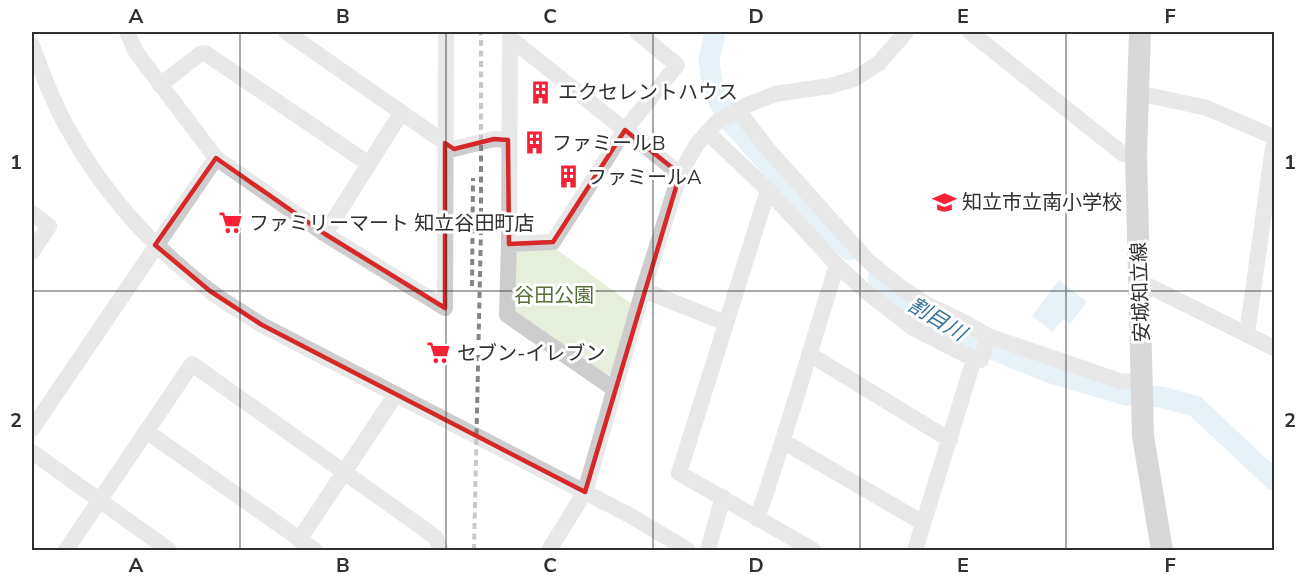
<svg xmlns="http://www.w3.org/2000/svg" width="1306" height="582" font-family="'Nunito Sans','Noto Sans JP',sans-serif">
	<style>
		.green { fill: #e6eedc }
		.water { fill: #c7e1f0 }
		.lines { fill: none; stroke-linecap: round; stroke-linejoin: round }
		.river { stroke: #c7e1f0; stroke-width: 21 }
		.minor { stroke: #cdcdcd; stroke-width: 16 }
		.major { stroke: #a8a8a8; stroke-width: 22 }
		.rail { stroke: #858585; stroke-width: 4; stroke-dasharray: 6 4.5; stroke-linecap: butt }
		.marked { fill: none; stroke: #d62828; stroke-width: 4.5; stroke-linejoin: round }
		.grid { fill: none; stroke: #303030; stroke-width: 1.5; stroke-opacity: 0.55 }
		.labels { text-anchor: middle; stroke-width: 6; stroke-linejoin: round; paint-order: stroke }
		.poi-label { font-size: 20px; fill: #303030; stroke: #fff; text-anchor: start }
		.street-label { font-size: 20px; fill: #303030; stroke: #fff }
		.park-label { font-size: 20px; fill: #547038; stroke: #fff }
		.water-label { font-size: 21px; font-style: italic; fill: #35769a; stroke: #fff }
		.neatline { fill: none; stroke: #303030; stroke-width: 2 }
		.grid-label { font-size: 20px; text-anchor: middle; font-weight: bold; fill: #303030 }
	</style>
	<rect width="100%" height="100%" fill="#fff"/>
	<path class="green" d="M517,248L556,249L633,305L612,374L604,376L513,310Z"/>
	<path class="water" d="M1059,280L1087,302L1070,324L1063,319L1053,332L1032,316Z"/>
	<g class="lines">
		<path class="river" d="M715,32L709,61L713,89L728,119L803,203L849,250
			M878,278L911,306L943,327L992,349L1051,373L1126,395L1161,397L1195,406L1274,480"/>
		<path class="minor" d="M127,32L136,52L216,158L325,234L445,308L446,32
			M286,32L454,149L494,139L508,140
			M510,32L509,244L553,242L625,130L677,65L637,32
			M970,32L1123,154H1136
			M510,38L680,174
			M32,45C42,73 53,103 68,129C103,192 151,246 209,290C225,303 244,313 262,325L631,516L688,550
			M160,85L200,54L205,53L369,164
			M1138,93L1207,108L1274,137
			M737,109L767,148L834,223L868,261L899,286L926,304L964,322L988,336L1120,381L1143,383
			M707,132L768,190L837,265L864,290L913,328L974,359
			M768,190L679,473L813,550
			M32,213L49,226L32,252
			M325,234L401,113
			M509,244L507,315L614,389
			M1139,284L1151,287L1274,348
			M643,290L726,323
			M1247,334L1274,140
			M809,354L950,440
			M32,429L216,158
			M146,431L315,550
			M784,442L923,523
			M32,452L169,550
			M757,519C786,435 810,350 837,265
			M299,540L396,394
			M66,550L192,364L427,531L436,538L441,550
			M549,550L585,492L643,290L680,174L697,144L717,122L745,106L775,94L830,86L854,79L879,63L906,32
			M708,550L723,497
			M915,550L974,359L981,360L988,336"/>
		<path class="major" d="M1140,32L1136,154L1143,436L1162,550"/>
		<path class="rail" d="M472,286L473,178
			M474,550L481,229V32"/>
	</g>
	<path d="M0 0H1306V582H0ZM625,130L680,174L585,492L262,325L210,291L155,245L216,158L325,234L445,308V143L454,149L494,139L508,140L509,244L553,242Z" fill="#fff" fill-opacity=".55" fill-rule="evenodd"/>
	<path class="marked" d="M625,130L680,174L585,492L262,325L210,291L155,245L216,158L325,234L445,308V143L454,149L494,139L508,140L509,244L553,242Z"/>
	<path class="grid" d="M240,32V550M446,32V550M653,32V550M860,32V550M1066,32V550M32,291H1274"/>
	<defs>
		<symbol id="building-bare" viewBox="-9 -9 18 18"><path d="M-4-6H4V6H1V3H-1V6H-4ZM-2.5-4.3h1.7v1.8h-1.7ZM.8-4.3h1.7v1.8H.8ZM-2.5-1h1.7V.8h-1.7ZM.8-1h1.7V.8H.8Z" fill="#f72137" stroke="#fff" stroke-width="2.5" paint-order="stroke"/></symbol>
		<symbol id="school-bare" viewBox="-9 -9 18 18"><path d="M0-5L7-2L0 1L-7-2ZM-4 1L0 2.5L4 1V4Q0 6-4 4Z" fill="#f72137" stroke="#fff" stroke-width="2.5" paint-order="stroke"/></symbol>
		<symbol id="supermarket-bare" viewBox="-9 -9 18 18"><path d="M-6-5.5h2.5l.6 2H6L4.5 2H-2.5L-4.4-4H-6ZM-1.5 3.2a1.3 1.3 0 1 0 .1 0ZM3 3.2a1.3 1.3 0 1 0 .1 0Z" fill="#f72137" stroke="#fff" stroke-width="2.5" paint-order="stroke"/></symbol>
	</defs>
	<g fill-rule="evenodd">
		<use href="#building-bare" x="524" y="76" width="33" height="33"/>
		<use href="#building-bare" x="518" y="126" width="33" height="33"/>
		<use href="#building-bare" x="552" y="160" width="33" height="33"/>
		<use href="#school-bare" x="928" y="186" width="33" height="33"/>
		<use href="#supermarket-bare" x="214" y="206" width="33" height="33"/>
		<use href="#supermarket-bare" x="422" y="336" width="33" height="33"/>
	</g>
	<g class="labels">
		<g class="poi-label">
			<text x="558" y="99">エクセレントハウス</text>
			<text x="552" y="150">ファミールB</text>
			<text x="587" y="184">ファミールA</text>
			<text x="962" y="209">知立市立南小学校</text>
			<text x="249" y="230">ファミリーマート 知立谷田町店</text>
			<text x="457" y="360">セブン-イレブン</text>
		</g>
		<g class="street-label">
			<text transform="translate(1140 292) rotate(-92)" y="7">安城知立線</text>
		</g>
		<g class="park-label">
			<text x="554" y="302">谷田公園</text>
		</g>
		<g class="water-label">
			<text transform="translate(937 319) rotate(31)" y="7">割目川</text>
		</g>
	</g>
	<rect width="1306" height="582" fill="none" stroke="#ffffff" stroke-width="66"/>
	<rect x="33" y="33" width="1240" height="516" class="neatline"/>
	<g class="grid-label">
		<text x="136" y="23">A</text>
		<text x="343" y="23">B</text>
		<text x="550" y="23">C</text>
		<text x="756" y="23">D</text>
		<text x="963" y="23">E</text>
		<text x="1170" y="23">F</text>
		<text x="16" y="169">1</text>
		<text x="1290" y="169">1</text>
		<text x="16" y="427">2</text>
		<text x="1290" y="427">2</text>
		<text x="136" y="572">A</text>
		<text x="343" y="572">B</text>
		<text x="550" y="572">C</text>
		<text x="756" y="572">D</text>
		<text x="963" y="572">E</text>
		<text x="1170" y="572">F</text>
	</g>
</svg>
